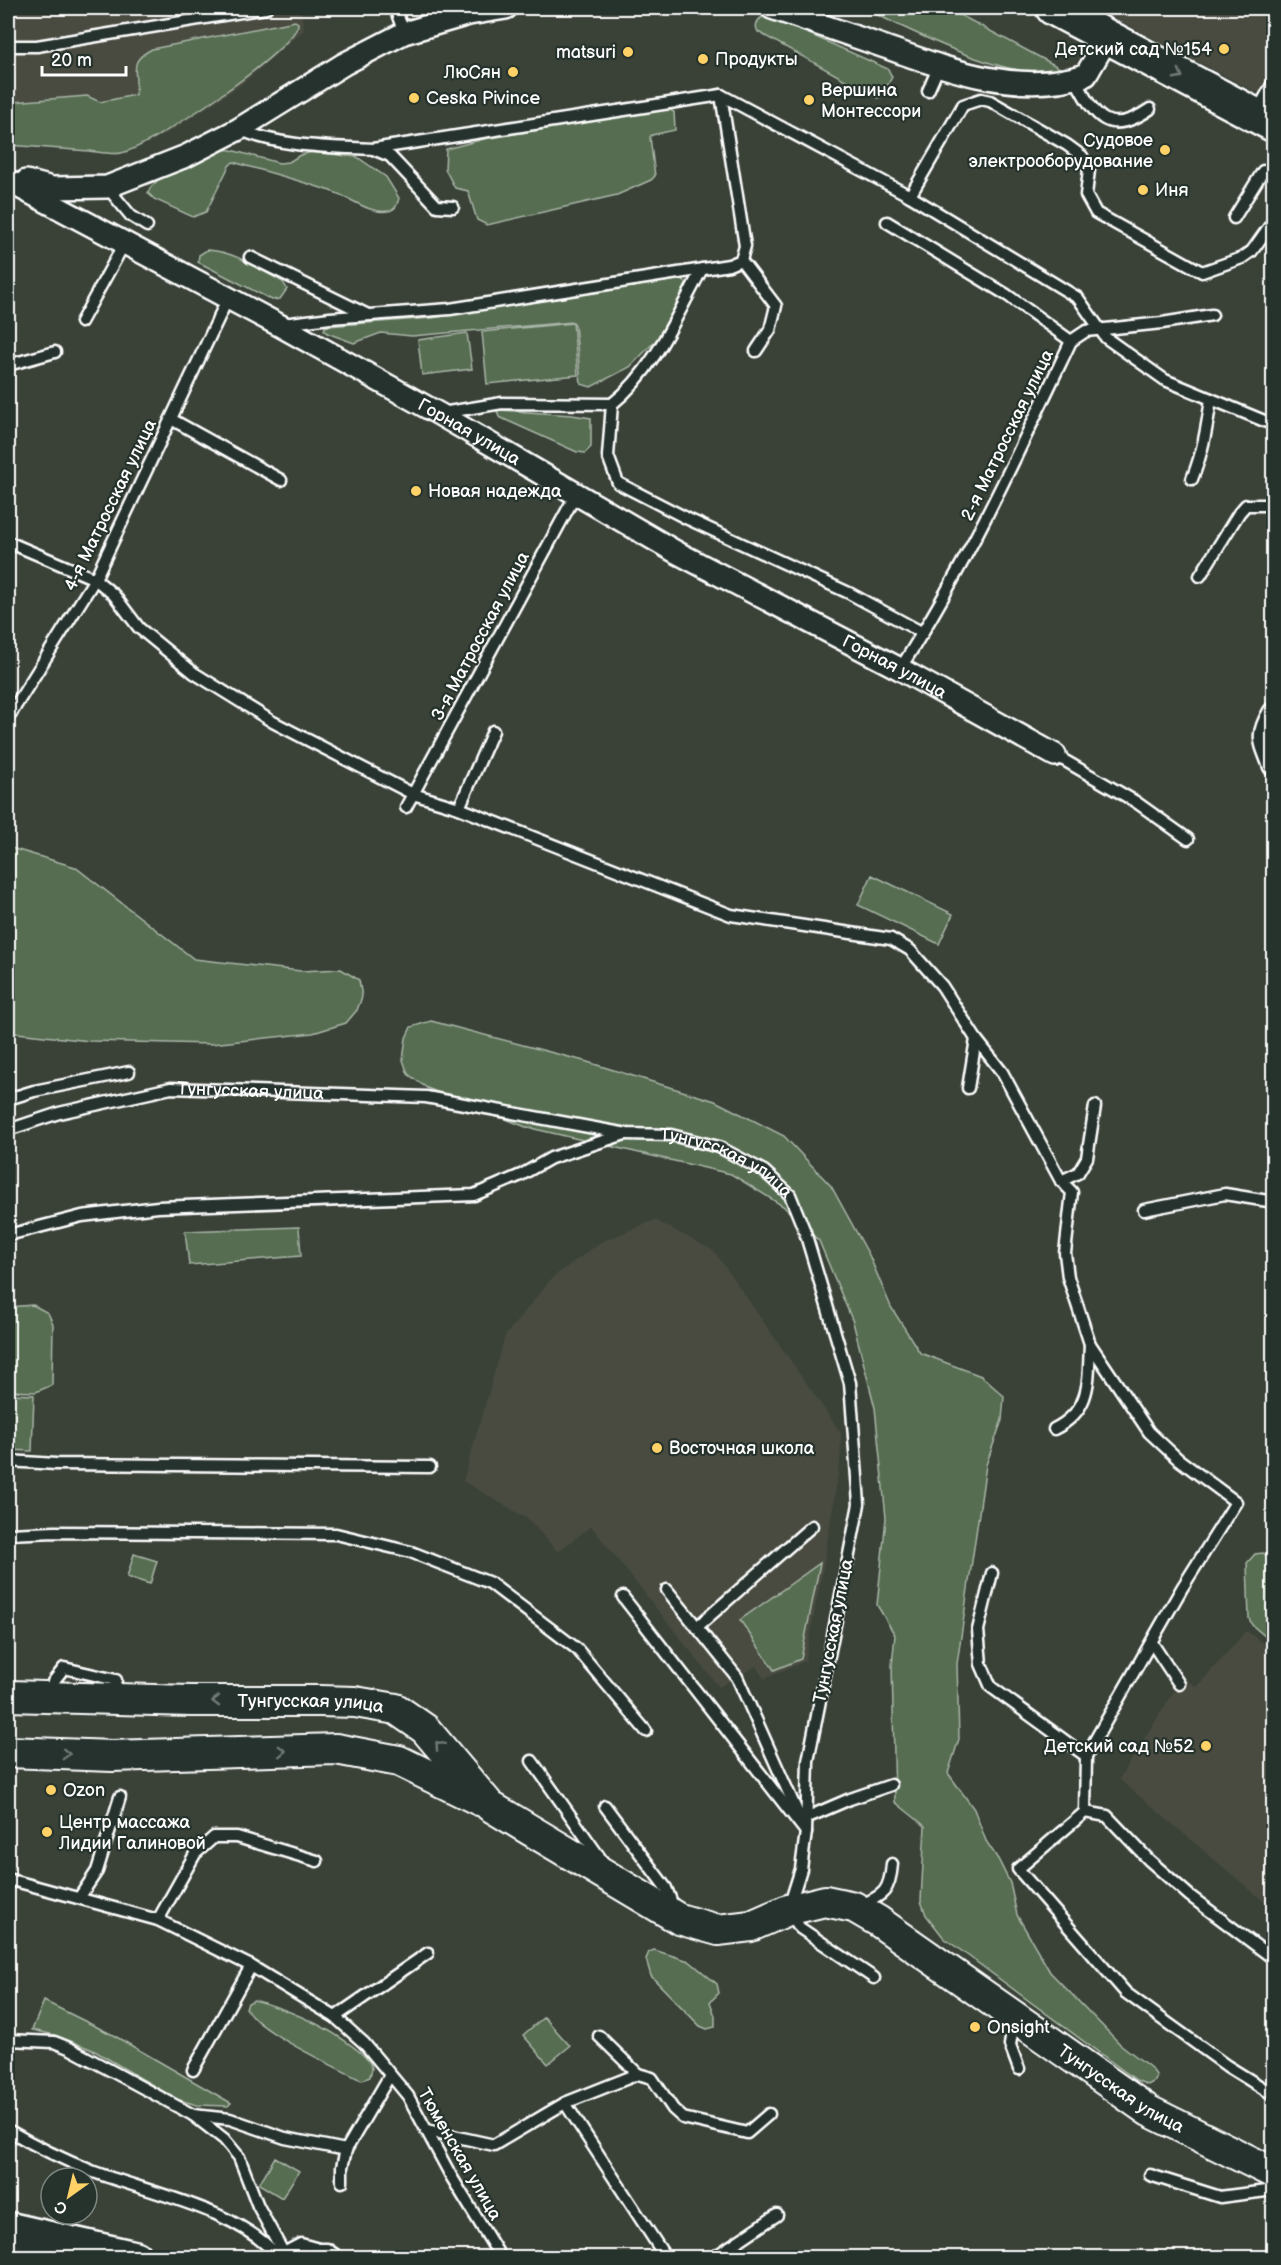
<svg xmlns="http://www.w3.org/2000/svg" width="1281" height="2265" font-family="'Balsamiq Sans',sans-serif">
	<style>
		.built { fill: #484c40 }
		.green { fill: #566d51; stroke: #aab6a8; stroke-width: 1.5 }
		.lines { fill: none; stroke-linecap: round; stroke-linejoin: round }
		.lane-casing { stroke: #fff; stroke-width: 15 }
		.street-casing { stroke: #fff; stroke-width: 26 }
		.secondary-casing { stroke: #fff; stroke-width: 34 }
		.primary-casing { stroke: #fff; stroke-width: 38 }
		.lane { stroke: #26332d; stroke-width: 10 }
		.street { stroke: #26332d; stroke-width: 21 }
		.secondary { stroke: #26332d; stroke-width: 30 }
		.primary { stroke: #26332d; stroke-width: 33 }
		.oneway { stroke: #727a76 }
		.poi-dot { fill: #ffd166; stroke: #26332d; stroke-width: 2 }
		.labels { text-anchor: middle; stroke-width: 4.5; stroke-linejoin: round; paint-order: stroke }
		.poi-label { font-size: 18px; fill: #fff; stroke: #26332d; text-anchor: start }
		.street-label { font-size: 18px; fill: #fff; stroke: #26332d }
	</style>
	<rect width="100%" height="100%" fill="#3a4238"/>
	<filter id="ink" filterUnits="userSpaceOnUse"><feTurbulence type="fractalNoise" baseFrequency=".0167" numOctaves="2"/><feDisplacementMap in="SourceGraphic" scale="12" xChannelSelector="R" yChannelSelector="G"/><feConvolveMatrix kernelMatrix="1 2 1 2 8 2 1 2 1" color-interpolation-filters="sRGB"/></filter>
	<g filter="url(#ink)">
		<path class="built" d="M8,8H301L304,30L241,85L166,134L120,155L8,144Z
			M1096,8H1273V92L1254,91Z
			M655,1220L714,1251L841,1433L840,1463L823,1568L805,1661L764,1679L756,1666L719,1687L591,1526L558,1552L528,1519L463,1481L505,1336L553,1277L601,1242Z
			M1246,1631L1273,1650V1909L1119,1779L1183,1677L1197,1687Z"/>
		<path class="green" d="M863,8H947L1060,68V71C1011,84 908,29 863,8Z
			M764,16L771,17L888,69L892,77L881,97L878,98L758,32C754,25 757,20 764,16Z
			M295,21L298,23C300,47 148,149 121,153C112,155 99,152 89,151C62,149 35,147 8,145V99L13,102L87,96L100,102L135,95C140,72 125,63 152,49Z
			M668,109L674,112L675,130L652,135L650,137L655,176L651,180L617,195L487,225L477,220L468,191L455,188L445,169L446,149L484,139Z
			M217,149L231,150L279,163L289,162L300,155L313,152L357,157L386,177L399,198C397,205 396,210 388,211C370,214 352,199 336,193C302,181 267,172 233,162L229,166L206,212L193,217L154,199L148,193L150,188L158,180Z
			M207,250C235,251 259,269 283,282L287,289L280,299L272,300L198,262L199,255Z
			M682,279L688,284L657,339L630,367L591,387L581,384L575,325L573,322L412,336L381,333L354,343L327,333L324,330L325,327L328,326L432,318Z
			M573,323L578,375L487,384L482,332Z
			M467,333L472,369L422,375L418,340Z
			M499,410L572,415L591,418V447L585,453L577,452L499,417L497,411Z
			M8,847L75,867L194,959L301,971L341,969L359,980L362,997L357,1010L346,1023L313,1033L211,1044L90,1041L8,1032Z
			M872,875L953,914L939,944L858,905Z
			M431,1021L584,1061L715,1101L784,1136L831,1186L869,1255L891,1307L920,1353L981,1376L1004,1396L1002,1420L986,1465L957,1664L959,1739L948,1773L974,1809L986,1841L998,1859L1010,1883L1017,1915L1050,1972L1120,2044L1151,2068L1157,2076L1155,2081L1148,2085L1136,2080L944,1938L926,1915L921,1901L925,1826L895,1802L892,1665L895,1635L877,1605L886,1518L875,1408L853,1322L819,1241L783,1206L731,1174L526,1127L427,1088L408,1074L403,1060L406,1038L411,1027Z
			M299,1227L301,1256L189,1265L185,1231Z
			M33,1305L48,1313L53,1324L52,1385L36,1392L8,1391V1307Z
			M8,1394L34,1395L32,1451L8,1450Z
			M1263,1553L1273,1561V1643L1252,1625L1249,1618L1247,1563L1255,1554Z
			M134,1554L157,1561L150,1584L127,1577Z
			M820,1563L801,1659L774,1670L740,1620Z
			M654,1950L689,1961L717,1984L719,1993L710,2002L715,2016V2027L707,2029L700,2026L651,1976L646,1959L649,1952Z
			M254,2000C293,2011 330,2027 361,2053C365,2057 371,2061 372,2068C372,2071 370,2074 370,2077L362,2080L357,2078C332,2065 257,2031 246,2008L248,2003Z
			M44,2001L113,2035L231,2103L228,2106L197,2105L176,2099L93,2050L55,2035L32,2030Z
			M544,2017L570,2046L548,2064L523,2035Z
			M275,2157L299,2171L282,2198L259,2184Z"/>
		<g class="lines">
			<defs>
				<g id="lane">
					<path d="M395,8L404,33"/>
					<path d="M8,46H37L266,8"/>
					<path d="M1075,79C1095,117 1108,138 1150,109"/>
					<path d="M928,91L939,66"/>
					<path d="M1257,112L1274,81"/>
					<path d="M239,129C277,147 331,147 373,149L721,95L910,196L1078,298L1106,338L1165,380L1274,425"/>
					<path d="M373,149L390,156L437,206L453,207"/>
					<path d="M107,187L131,216L147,226"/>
					<path d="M910,196L963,105L981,99L990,101L1067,145L1082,156L1089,170L1086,195L1096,213L1202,272L1242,258L1252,251L1274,220"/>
					<path d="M1234,218L1263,171L1274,177"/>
					<path d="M887,222L1007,295L1071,341"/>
					<path d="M250,257L368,315"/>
					<path d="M741,260L776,306L770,330L756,351"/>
					<path d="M702,269C677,315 654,371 612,404L608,456L618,483L688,519L849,593L923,633"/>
					<path d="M81,322L124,244"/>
					<path d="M283,324L330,318L450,309L729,265L741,260L745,246L721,95"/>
					<path d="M8,365L55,352"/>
					<path d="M442,413L502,403L612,404"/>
					<path d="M171,419L281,480"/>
					<path d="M1192,479C1203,452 1207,427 1211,399"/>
					<path d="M8,542L95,579L114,595L139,628L194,673L273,722L413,794L459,808L731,915L891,939L910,950L942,986L976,1039L1002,1072L1061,1181L1072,1192L1065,1253L1068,1277L1090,1344L1149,1432L1178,1459L1236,1502L1182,1588L1086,1756L1085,1812"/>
					<path d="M1200,576L1239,513L1246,505H1274"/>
					<path d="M900,669C967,564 1018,453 1071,341L1086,331L1162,323L1212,315"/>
					<path d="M8,718L95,579L228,298"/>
					<path d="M1055,755L1136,802L1188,839"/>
					<path d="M406,807L576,494"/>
					<path d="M459,808L493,731"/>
					<path d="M968,1088L976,1039"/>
					<path d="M1273,1089L1274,1093"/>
					<path d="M8,1099L34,1091L129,1072"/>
					<path id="s1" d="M8,1130L59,1113L171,1088L426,1097L627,1134L671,1135L719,1147L764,1171L790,1195L805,1232L850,1383L859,1504L808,1761L806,1832L801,1869L788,1910L800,1928L874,1978"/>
					<path d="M1061,1181L1078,1173L1087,1158L1095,1106"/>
					<path d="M1144,1210L1225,1194L1274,1202"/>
					<path d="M8,1235L82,1216L158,1207L474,1195L521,1175L551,1158L625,1134"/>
					<path d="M1054,1429C1092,1410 1088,1381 1090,1344"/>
					<path d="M8,1461L56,1464L430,1467"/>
					<path d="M8,1534L55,1532L336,1534L411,1552L490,1583L577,1649L646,1731"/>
					<path d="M992,1573L978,1630L981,1664L991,1687L1086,1756"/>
					<path d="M667,1590L737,1677L799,1816"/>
					<path d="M623,1597L806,1832"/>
					<path d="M697,1627L812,1526"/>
					<path d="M1152,1643L1179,1684"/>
					<path d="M51,1695L53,1682L64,1668L116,1680"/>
					<path d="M532,1761L603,1862"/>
					<path d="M605,1806L666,1888L674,1908"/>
					<path d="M808,1817L850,1799L891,1785"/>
					<path d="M8,1879L158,1920L251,1966L335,2017L364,2043L408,2096L451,2176L501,2258"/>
					<path d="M79,1898L97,1871L120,1797"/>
					<path d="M860,1905C884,1896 890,1890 892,1864"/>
					<path d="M158,1920L195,1854L214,1837H237L317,1861"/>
					<path d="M1274,1959L1190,1896L1149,1860L1107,1816L1085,1812L1018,1869L1126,1993L1227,2066L1274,2095"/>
					<path d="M335,2017L428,1953"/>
					<path d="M1014,2020L1010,2045L1019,2069"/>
					<path d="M599,2036L638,2074"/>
					<path d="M8,2040L54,2042L69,2048L193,2115L224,2139L239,2157L258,2206L283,2252"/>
					<path d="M193,2070L251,1966"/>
					<path d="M565,2103L638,2074L652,2078L673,2109L683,2118L747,2133L769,2114"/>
					<path d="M193,2115L230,2119L285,2138L346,2150L390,2075"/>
					<path d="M8,2130C35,2146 64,2160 94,2172C150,2193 240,2210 278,2257"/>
					<path d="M426,2130L494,2145L565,2103L666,2258"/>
					<path d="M1150,2175L1220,2197L1274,2190"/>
					<path d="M342,2182V2167L346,2150"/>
					<path d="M280,2255L301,2244L319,2249H327L340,2258"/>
					<path d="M713,2258L777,2215"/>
				</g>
				<g id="street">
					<path d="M772,8C810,21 847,34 885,47C950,70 1018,96 1086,75L1108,37"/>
					<path id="s2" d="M8,181L279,325L439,414L676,552L900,669L1055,755"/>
					<path d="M26,181L52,188L107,187L186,156L239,129L344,64L404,33L469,14L506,8"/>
					<path d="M1274,713C1260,737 1265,740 1274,765"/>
				</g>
				<g id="secondary">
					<path id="s3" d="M8,1696L191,1701H320L355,1702L396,1709L425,1729L490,1806L679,1919L718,1930L751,1926L788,1910L825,1901L854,1907L878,1921L1149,2111L1274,2173"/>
					<path d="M8,1752L112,1756L336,1749L399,1761L479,1800"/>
				</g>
				<path id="primary" d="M1053,8L1274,125
					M8,2229L135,2258"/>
			</defs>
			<use href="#lane" class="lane-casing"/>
			<use href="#street" class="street-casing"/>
			<use href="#secondary" class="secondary-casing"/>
			<use href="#primary" class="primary-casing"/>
			<use href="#lane" class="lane"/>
			<use href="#street" class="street"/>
			<use href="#secondary" class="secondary"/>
			<use href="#primary" class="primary"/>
		</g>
		<defs><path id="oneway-chevron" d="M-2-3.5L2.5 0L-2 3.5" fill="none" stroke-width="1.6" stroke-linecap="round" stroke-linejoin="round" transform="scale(1.5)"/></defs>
		<g class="oneway">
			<use href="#oneway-chevron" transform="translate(1179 75) rotate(28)"/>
			<use href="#oneway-chevron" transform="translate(216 1701) rotate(180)"/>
			<use href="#oneway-chevron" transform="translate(439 1745) rotate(-131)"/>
			<use href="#oneway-chevron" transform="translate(282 1751) rotate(-2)"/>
			<use href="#oneway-chevron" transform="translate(66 1754) rotate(2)"/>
		</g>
	</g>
	<g class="poi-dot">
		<circle cx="1224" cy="49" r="6"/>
		<circle cx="628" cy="52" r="6"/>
		<circle cx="703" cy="59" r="6"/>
		<circle cx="513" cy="72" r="6"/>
		<circle cx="414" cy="98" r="6"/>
		<circle cx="809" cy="100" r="6"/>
		<circle cx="1165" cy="150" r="6"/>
		<circle cx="1143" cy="190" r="6"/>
		<circle cx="416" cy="491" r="6"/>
		<circle cx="657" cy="1448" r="6"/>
		<circle cx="1206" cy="1746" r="6"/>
		<circle cx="51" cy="1790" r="6"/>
		<circle cx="47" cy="1832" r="6"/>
		<circle cx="975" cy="2027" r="6"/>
	</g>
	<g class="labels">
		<g class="poi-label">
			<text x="1212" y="55" text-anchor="end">Детский сад №154</text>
			<text x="616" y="58" text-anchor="end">matsuri</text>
			<text x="715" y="65">Продукты</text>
			<text x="501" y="78" text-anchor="end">ЛюСян</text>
			<text x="821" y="96">Вершина<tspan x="821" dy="21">Монтессори</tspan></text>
			<text x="426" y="104">Ceska Pivince</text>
			<text x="1153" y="146" text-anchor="end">Судовое<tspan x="1153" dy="21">электрооборудование</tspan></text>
			<text x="1155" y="196">Иня</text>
			<text x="428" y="497">Новая надежда</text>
			<text x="669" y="1454">Восточная школа</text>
			<text x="1194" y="1752" text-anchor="end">Детский сад №52</text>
			<text x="63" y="1796">Ozon</text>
			<text x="59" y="1828">Центр массажа<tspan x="59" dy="21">Лидии Галиновой</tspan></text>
			<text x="987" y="2033">Onsight</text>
		</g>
		<g class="street-label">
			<text dy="6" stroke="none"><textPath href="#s2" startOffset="525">Горная улица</textPath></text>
			<text transform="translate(1007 435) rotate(-64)" y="6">2-я Матросская улица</text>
			<text transform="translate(110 505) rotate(-64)" y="6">4-я Матросская улица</text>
			<text transform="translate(480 636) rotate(-62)" y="6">3-я Матросская улица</text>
			<text dy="6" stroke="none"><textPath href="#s2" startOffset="1011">Горная улица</textPath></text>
			<text dy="6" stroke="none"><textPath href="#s1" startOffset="248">Тунгусская улица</textPath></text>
			<text dy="6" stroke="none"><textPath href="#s1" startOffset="734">Тунгусская улица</textPath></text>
			<text transform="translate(833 1631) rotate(-79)" y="6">Тунгусская улица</text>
			<text dy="6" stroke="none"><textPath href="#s3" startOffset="303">Тунгусская улица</textPath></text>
			<text dy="6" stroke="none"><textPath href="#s3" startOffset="1250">Тунгусская улица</textPath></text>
			<text transform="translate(460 2154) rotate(60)" y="6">Тюменская улица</text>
		</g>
	</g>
	<rect width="1281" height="2265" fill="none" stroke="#26332d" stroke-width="30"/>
	<rect x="15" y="15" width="1251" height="2235" fill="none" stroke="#fff" stroke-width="2" filter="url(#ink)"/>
	<g transform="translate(69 2196) rotate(214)"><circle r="28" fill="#26332d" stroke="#7d8581" stroke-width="1.5"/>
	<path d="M0-4.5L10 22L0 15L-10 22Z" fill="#ffd166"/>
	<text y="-9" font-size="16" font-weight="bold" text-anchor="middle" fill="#ffffff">С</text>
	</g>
	<path d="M42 66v9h84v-9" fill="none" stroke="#ffffff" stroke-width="3"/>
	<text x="51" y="66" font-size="18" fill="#ffffff" stroke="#26332d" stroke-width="4.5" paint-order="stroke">20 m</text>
</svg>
